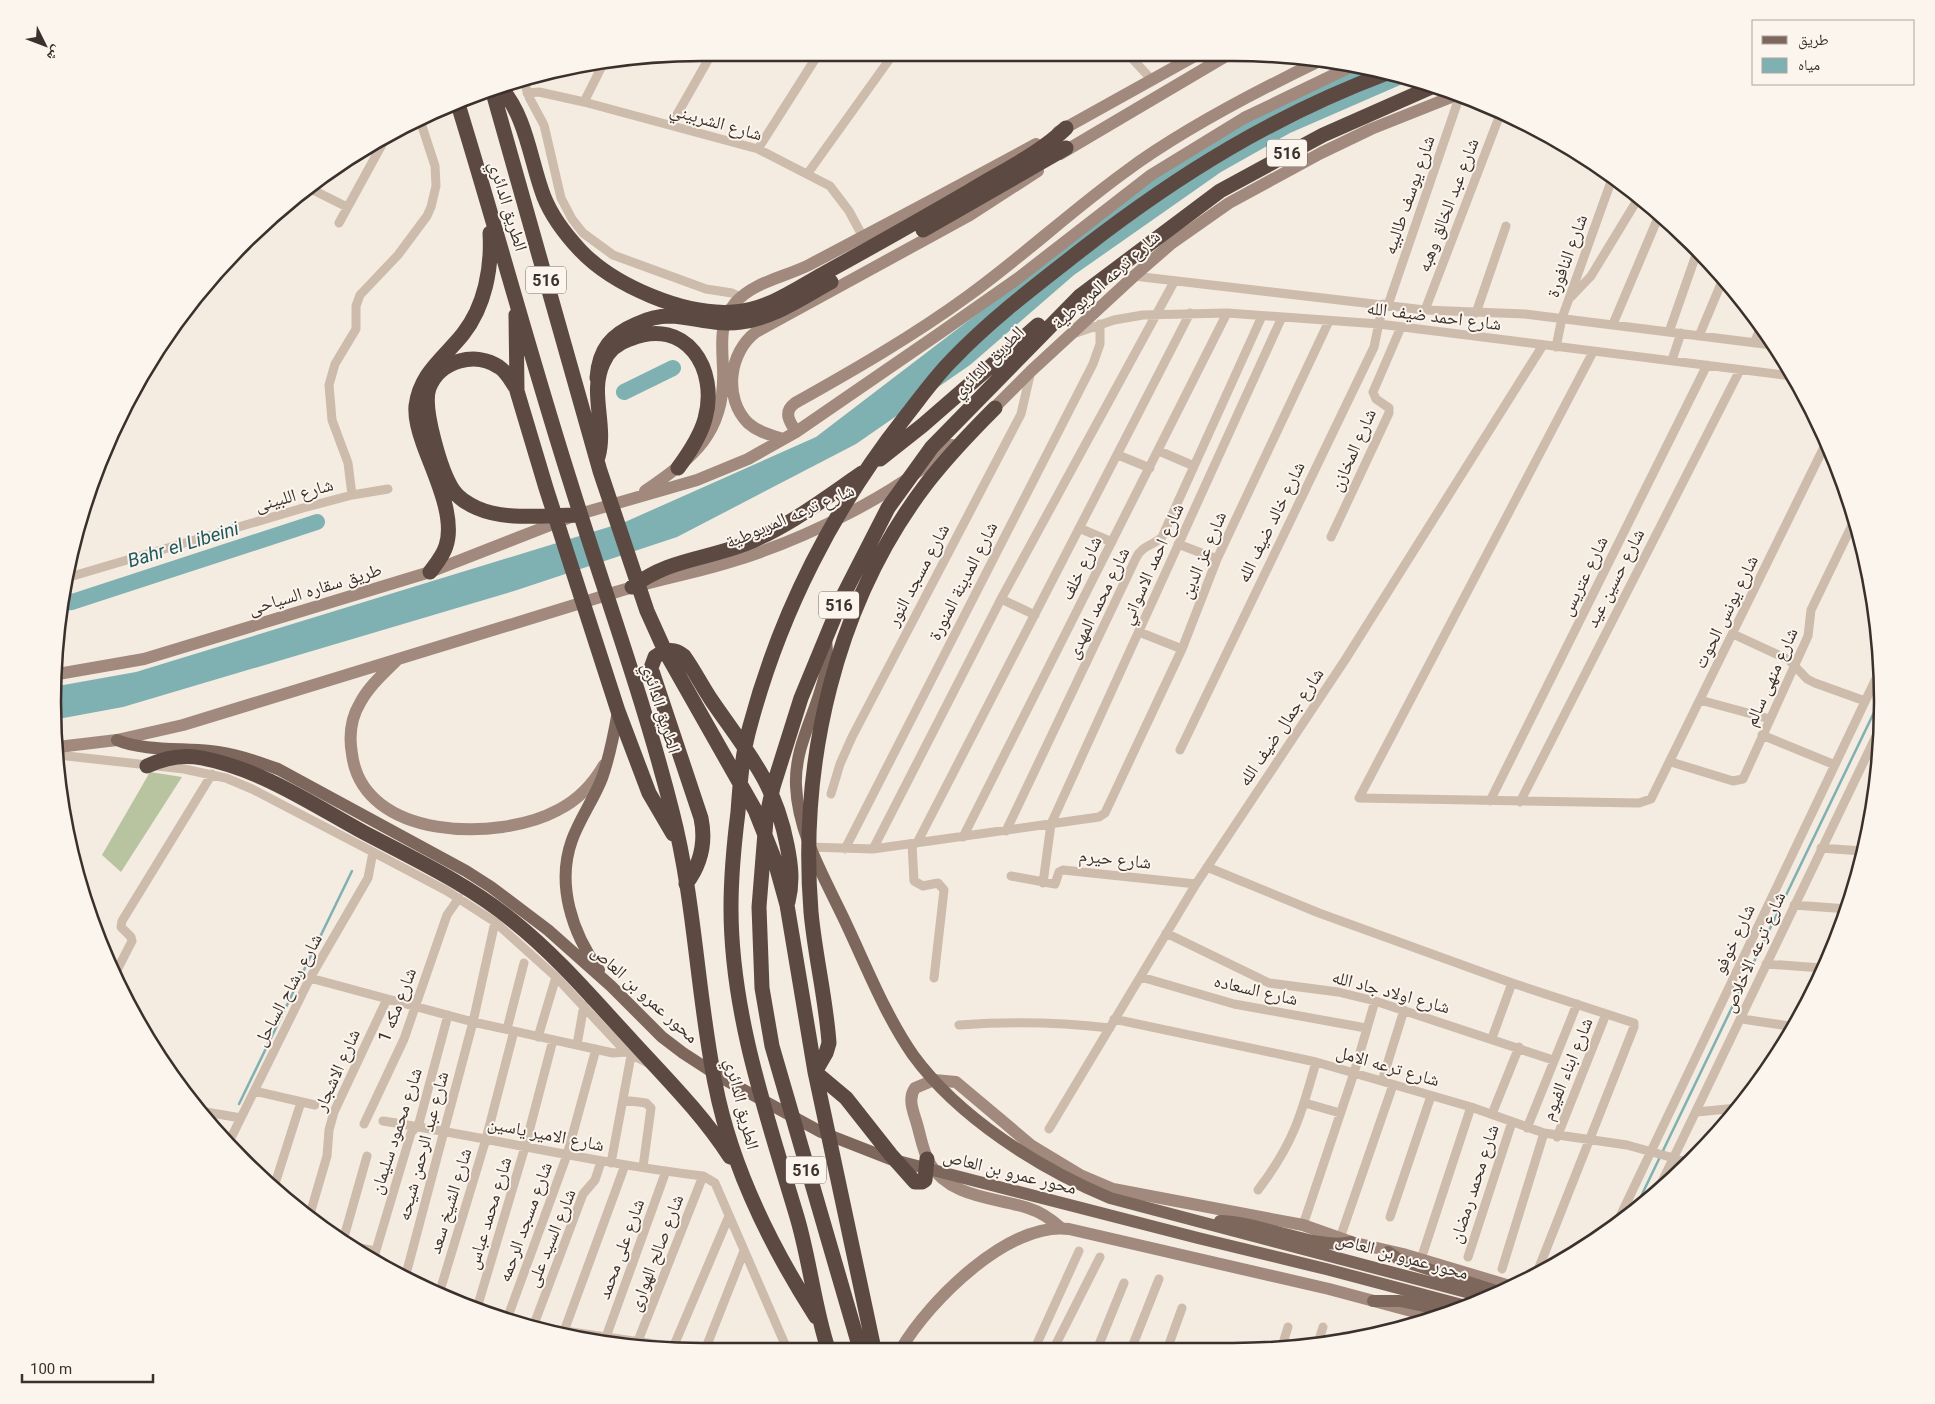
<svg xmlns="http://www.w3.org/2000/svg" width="1935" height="1404" font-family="Roboto,'Noto Naskh Arabic',sans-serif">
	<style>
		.green { fill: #b8c4a0 }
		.water { fill: #7fb0b2 }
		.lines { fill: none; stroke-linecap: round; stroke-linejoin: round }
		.stream { stroke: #7fb0b2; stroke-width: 2.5 }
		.river { stroke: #7fb0b2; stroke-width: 16 }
		.street { stroke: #cdbbac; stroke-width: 9 }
		.secondary { stroke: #a18a7d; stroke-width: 12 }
		.primary { stroke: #7d675c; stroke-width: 12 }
		.highway { stroke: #5c4a42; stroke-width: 15 }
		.labels { text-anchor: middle; stroke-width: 4; stroke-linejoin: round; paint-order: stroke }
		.shield { fill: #fbf5ee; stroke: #756b66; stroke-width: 1 }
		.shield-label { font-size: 16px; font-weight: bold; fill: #3b302b }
		.street-label { font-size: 18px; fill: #3b302b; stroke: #fbf5ee }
		.water-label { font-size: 19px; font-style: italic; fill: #1f5a5e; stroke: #fbf5ee }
		.rim { fill: none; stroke: #3b302b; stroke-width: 2.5 }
	</style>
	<rect width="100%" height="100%" fill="#f4ebe1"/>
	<path class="green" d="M150,772L182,777L121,872L102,855Z"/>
	<path class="water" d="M1356,69L1401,75L1414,79L1290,133L1221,172L1074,275L970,365L856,444L677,537L514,591L123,707L58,719V686L136,672L625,522L816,437L1167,169L1220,132Z"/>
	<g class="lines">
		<path class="stream" d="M239,1104L352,871
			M1633,1213L1880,700"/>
		<path class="river" d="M624,392L673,368
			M61,603L72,602L317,522"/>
		<path class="street" d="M1127,53L1152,80
			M523,78L529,97L544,125L561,198L572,219L583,233L613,255L706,289L732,293L741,297
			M527,93L539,92L584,102L758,149L830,186L849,211L863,237
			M584,102L602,66
			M671,125L712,53
			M758,149L819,53
			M808,173L894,53
			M311,189L347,207
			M339,223L385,139
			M1134,276L1425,310L1525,314L1772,345
			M1571,297L1591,276L1639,197
			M1388,305L1460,95
			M1425,310L1501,112
			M1476,313L1506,226
			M1613,324L1660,213
			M1669,332L1697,252
			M1076,333L1114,320L1143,315L1227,313L1379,324L1792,376
			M1699,336L1723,279
			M1754,343L1761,327
			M1556,347L1562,318L1613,176
			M1593,352L1359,798L1639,803L1651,799L1826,443
			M1672,360L1681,333
			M1159,451L1194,466
			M1118,455L1150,468
			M352,495L348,463L332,420L329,385L335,364L356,329V306L360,295L398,255L427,216L431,207L436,186L435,166L420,120
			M1079,528L1112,542
			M1331,537L1389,413V408L1376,399L1373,392L1401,327
			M1178,544L1217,559
			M66,578L303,508L352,495L388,489
			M1001,599L1035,615
			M1139,632L1182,649
			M1733,634L1789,660L1807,679L1815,683L1865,701
			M1700,700L1770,719
			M1762,735L1835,765
			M1180,750L1374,347L1383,304
			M58,755L184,769L226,778L252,789L373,852L447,891L495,922L556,977L626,1052L650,1064
			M1671,762L1733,781L1743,779L1808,636L1811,610L1855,519
			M831,794L840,764L852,737L1021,414L1031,371
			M1490,801L1707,365
			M1520,802L1740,370
			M1006,831L1136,558C1142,545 1153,546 1162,537L1262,316
			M963,837L1227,313
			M917,843L1190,313
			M912,844L914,881L923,886L938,883L944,890L934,978
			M809,847L873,849L1099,817L1105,813L1182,649L1217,559L1329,321
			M1821,848L1862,851
			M845,849L1093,364L1100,344V324
			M873,849L1001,599L1174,282
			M1207,867L1319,913L1512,983L1634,1023V1027L1538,1270
			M1011,876L1055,884L1059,872L1063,870L1196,884
			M1043,883L1051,824L1282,317
			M1794,905L1848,909
			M1166,933L1269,983L1338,992L1375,1001L1553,1060
			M1766,964L1822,968
			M115,974L132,941L131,937L121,927L122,921L212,774
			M1141,977L1234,1004L1366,1028
			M310,978L473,1022L613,1053L626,1052
			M1114,1019L1316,1062L1471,1107L1544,1133L1627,1145L1688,1162
			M1742,1019L1796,1027
			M959,1025C1010,1021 1059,1022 1110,1028
			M507,1029L524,963
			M538,1037L556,977
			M1492,1038L1512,983
			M577,1045L584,1005
			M1382,1081L1404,1010
			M254,1091L315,1105
			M623,1100L646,1103L651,1108L643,1167
			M1305,1103L1340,1113
			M200,1111L241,1118
			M1697,1112L1737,1108
			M1492,1114L1519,1047
			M383,1121C490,1138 595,1163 703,1176L715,1183L787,1349
			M364,1124L404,1039L447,915L459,898
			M1527,1128L1577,1004
			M1049,1129L1196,884L1345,660L1543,345
			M1557,1137L1606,1014
			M229,1142L310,978L368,878L373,852
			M611,1163L631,1056
			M1659,1188L1879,730
			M273,1190L301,1102
			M1258,1190C1293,1144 1301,1116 1316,1062
			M310,1214L327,1156L329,1130L334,1112L387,999
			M1390,1217L1431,1096
			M1303,1225L1354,1073L1375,1001
			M1616,1225L1881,668
			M344,1237L367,1156
			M1340,1238L1393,1085
			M360,1248L375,1251
			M374,1257L411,1133L419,1123L448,1015
			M1468,1257L1512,1122
			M1421,1259L1471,1107
			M1502,1269L1544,1133
			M405,1278L473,1022L495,922
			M439,1294L486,1139L514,1031
			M477,1308L525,1147L553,1040
			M507,1319L567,1155L596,1049
			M523,1325L696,1350
			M533,1327L583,1194L595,1180L601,1162
			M563,1334L625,1165
			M606,1337L666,1171
			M1340,1340L1344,1336L1350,1337
			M636,1346L703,1176
			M1282,1346L1288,1327
			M1317,1346L1323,1327
			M1098,1347L1124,1283
			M1132,1347L1159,1279
			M1168,1347L1182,1308
			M1035,1348L1079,1251
			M1054,1348L1100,1257
			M672,1350L729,1216
			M705,1350L744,1251"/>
		<path class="secondary" d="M1058,132L1200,53
			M1060,154L1231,53
			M988,414L1031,371L1134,276L1172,243L1229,203L1321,153L1371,129L1459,94
			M796,432C789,421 783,412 795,403C854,370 913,336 968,296C1022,257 1071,211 1125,172C1180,131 1253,93 1315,63
			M783,439C771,435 758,432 748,423C723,398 729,352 756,332L970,215L1038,171
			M645,491C694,457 726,433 723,368C722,344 719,322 735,303C753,282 785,277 809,265C885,225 961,185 1036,144
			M397,660C384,673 369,686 360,703C351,718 349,737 352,754C363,841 499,842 558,810C578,800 593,784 604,765
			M58,674L144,659L430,572L576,515L697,480L748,459L796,432L940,333L1017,279L1151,175L1244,118L1348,68
			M58,747L117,740L183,725C326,681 468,638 610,594C650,581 691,574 730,562C804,540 895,495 952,445
			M1061,1228C1051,1219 1041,1212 1028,1208C994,1197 951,1198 930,1164C923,1152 921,1138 917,1124C914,1113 907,1099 915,1088L934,1080L956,1082L1032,1146L1080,1175L1113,1189L1303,1225L1351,1242L1403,1254L1510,1286
			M901,1349C929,1301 1009,1221 1069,1229L1329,1289L1430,1316"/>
		<path class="primary" d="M826,639C827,649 828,659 826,669C819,709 794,744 796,786C798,833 823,875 843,917C865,963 884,1013 913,1055C959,1118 1039,1168 1110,1198L1489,1298
			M117,740C142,751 182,748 210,751C233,753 256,761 278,769L466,871L491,887L548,930L611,986L662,1037L683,1053L720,1077L821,1132L890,1159L1198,1238L1326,1269L1466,1306
			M599,970C572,933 556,884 572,840C580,818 594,799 602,778C610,756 614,734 618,711
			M1220,1221C1257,1221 1319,1251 1351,1242
			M1388,1252L1400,1260L1499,1292
			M1373,1301H1400L1448,1311"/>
		<path class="highway" d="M499,86C527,116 530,161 544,197C552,217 566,235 580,250C614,286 685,316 734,312C767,310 796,289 823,274C872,247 920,220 968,192C1000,172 1038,155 1066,128
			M492,89L600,471L647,611L665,651L755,810L774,858L787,905L815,1072L874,1349
			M457,101C496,227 530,355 570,481C604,591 644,700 672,811C695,900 697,993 715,1083C731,1167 770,1245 816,1317
			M923,230L1066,148
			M516,315L517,391L546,488L618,711L649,793L673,834
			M597,378C599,349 611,335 637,324C647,319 658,316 670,316C694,317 716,326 741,322C774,318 803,297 831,282
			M516,388C511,381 507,372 499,367C476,351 440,360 429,388C422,408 441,472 453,490C459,499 468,504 477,508C506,521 545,515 576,515
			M598,457C607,425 589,393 603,363C608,351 618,343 630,339C686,316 719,369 705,419C700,437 689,453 678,468
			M880,459L923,425L1038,325
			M430,572C436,564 443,556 446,546C456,516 433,472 423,443C419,432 415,418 416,406C420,373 444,358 463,334C485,306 492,268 490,233
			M632,587C669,559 703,560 745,544C788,527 824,499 862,473
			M147,766C164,758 183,754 202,758C260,769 312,804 363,832C414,859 468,884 513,921C557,956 594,1000 633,1042C667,1079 703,1115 730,1157
			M686,884C701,864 706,842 701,818L651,668L655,657C665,650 673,647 684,656C694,670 702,686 712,701C747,752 775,782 787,845C791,865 793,882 788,902
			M927,1159L925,1180L922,1182H915L891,1155L846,1098L815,1072L826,1053L829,1043C826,999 815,956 811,912C799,763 835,603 927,483C948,456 971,432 995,408
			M828,1349C814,1306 810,1261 797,1217C767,1116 731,1014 731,908C731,876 734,844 738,812C740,784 742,754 750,726C780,613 834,507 906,416C921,397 935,377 952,360C992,318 1039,283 1085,247C1179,174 1275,115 1387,73
			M860,1349L772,1046L762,988L759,907L766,820L773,787L801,698L844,594L888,508L932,447L1080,296L1220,191L1323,135L1434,86"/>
	</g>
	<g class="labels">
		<g class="shield">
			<rect x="1267" y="139.5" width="40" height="27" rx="4"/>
			<rect x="526" y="266.5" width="40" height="27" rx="4"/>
			<rect x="819" y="591.5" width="40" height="27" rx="4"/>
			<rect x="786" y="1156.5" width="40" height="27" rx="4"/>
		</g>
		<g class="shield-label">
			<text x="1287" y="159">516</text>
			<text x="546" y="286">516</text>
			<text x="839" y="611">516</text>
			<text x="806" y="1176">516</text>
		</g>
		<g class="street-label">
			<text transform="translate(716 122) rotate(16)" y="6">شارع الشربيني</text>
			<text transform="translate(1409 195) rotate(-71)" y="6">شارع يوسف طالبيه</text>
			<text transform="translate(1448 205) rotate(-69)" y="6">شارع عبد الخالق وهبه</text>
			<text transform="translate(508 206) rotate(73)" y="6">الطريق الدائري</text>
			<text transform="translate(1567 256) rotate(-70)" y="6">شارع النافورة</text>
			<text transform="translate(1106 280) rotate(-42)" y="6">شارع ترعه المريوطية</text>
			<text transform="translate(1434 316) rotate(7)" y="6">شارع احمد ضيف الله</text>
			<text transform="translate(988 362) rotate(-45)" y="6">الطريق الدائري</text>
			<text transform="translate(1353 450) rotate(-66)" y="6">شارع المخازن</text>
			<text transform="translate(294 495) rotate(-16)" y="6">شارع اللبينى</text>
			<text transform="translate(790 516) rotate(-23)" y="6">شارع ترعه المريوطية</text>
			<text transform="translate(1271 522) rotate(-64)" y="6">شارع خالد ضيف الله</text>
			<text transform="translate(1203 555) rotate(-67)" y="6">شارع عز الدين</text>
			<text transform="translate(1152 564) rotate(-66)" y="6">شارع احمد الاسواني</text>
			<text transform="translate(1081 568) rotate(-63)" y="6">شارع خلف</text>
			<text transform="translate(918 575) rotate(-62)" y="6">شارع مسجد النور</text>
			<text transform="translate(1584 576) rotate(-64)" y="6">شارع عتريس</text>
			<text transform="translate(1615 578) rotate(-63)" y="6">شارع حسين عيد</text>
			<text transform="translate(963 581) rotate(-63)" y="6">شارع المدينة المنورة</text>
			<text transform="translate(315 589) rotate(-17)" y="6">طريق سقاره السياحى</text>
			<text transform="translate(1098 603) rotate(-64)" y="6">شارع محمد المهدى</text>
			<text transform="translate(1726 612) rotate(-64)" y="6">شارع يونس الحوت</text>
			<text transform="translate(1771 677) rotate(-66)" y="6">شارع منهى سالم</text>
			<text transform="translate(661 708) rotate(73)" y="6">الطريق الدائري</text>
			<text transform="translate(1281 727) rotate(-56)" y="6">شارع جمال ضيف الله</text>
			<text transform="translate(1115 859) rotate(6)" y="6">شارع حيرم</text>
			<text transform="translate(1734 939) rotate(-65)" y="6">شارع خوفو</text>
			<text transform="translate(1754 952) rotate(-66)" y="6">شارع ترعه الاخلاص</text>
			<text transform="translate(288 990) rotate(-62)" y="6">شارع رشاح الساحل</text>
			<text transform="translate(1256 990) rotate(13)" y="6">شارع السعاده</text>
			<text transform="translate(1391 992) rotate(15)" y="6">شارع اولاد جاد الله</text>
			<text transform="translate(645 994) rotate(42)" y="6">محور عمرو بن العاص</text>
			<text transform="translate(397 1005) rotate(-69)" y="6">شارع مكه 1</text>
			<text transform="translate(1388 1066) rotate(16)" y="6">شارع ترعه الامل</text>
			<text transform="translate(1567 1069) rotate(-68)" y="6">شارع ابناء الفيوم</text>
			<text transform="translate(337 1070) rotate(-66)" y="6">شارع الاشجار</text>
			<text transform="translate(742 1104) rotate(76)" y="6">الطريق الدائري</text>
			<text transform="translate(396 1131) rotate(-72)" y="6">شارع محمود سليمان</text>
			<text transform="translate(546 1134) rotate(11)" y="6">شارع الامير ياسين</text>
			<text transform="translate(423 1146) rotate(-75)" y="6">شارع عبد الرحمن شيحه</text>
			<text transform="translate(1010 1172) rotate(14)" y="6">محور عمرو بن العاص</text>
			<text transform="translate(1474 1184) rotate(-72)" y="6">شارع محمد رمضان</text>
			<text transform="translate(450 1201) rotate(-73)" y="6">شارع الشيخ سعد</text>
			<text transform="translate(489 1213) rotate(-73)" y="6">شارع محمد عباس</text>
			<text transform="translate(525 1222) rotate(-70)" y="6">شارع مسجد الرحمه</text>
			<text transform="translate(551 1238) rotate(-68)" y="6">شارع السيد على</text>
			<text transform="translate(621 1249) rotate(-70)" y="6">شارع على محمد</text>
			<text transform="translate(656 1253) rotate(-69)" y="6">شارع صالح الهوارى</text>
			<text transform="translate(1402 1256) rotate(15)" y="6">محور عمرو بن العاص</text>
		</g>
		<g class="water-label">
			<text transform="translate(183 544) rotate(-17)" y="7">Bahr el Libeini</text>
		</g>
	</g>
	<path d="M0 0H1935V1404H0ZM702 61H1233A641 641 0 0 1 1874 702V702A641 641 0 0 1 1233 1343H702A641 641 0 0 1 61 702V702A641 641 0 0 1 702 61Z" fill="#fbf5ee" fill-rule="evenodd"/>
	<path class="rim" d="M702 61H1233A641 641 0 0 1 1874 702V702A641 641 0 0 1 1233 1343H702A641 641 0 0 1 61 702V702A641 641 0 0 1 702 61Z"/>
	<rect x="1752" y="20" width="162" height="65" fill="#fbf5ee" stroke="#aea6a0"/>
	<rect x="1762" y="36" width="25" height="8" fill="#7d675c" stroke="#aea6a0"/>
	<text x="1798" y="45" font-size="15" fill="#3b302b">طريق</text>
	<rect x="1762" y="58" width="25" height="15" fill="#7fb0b2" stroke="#aea6a0"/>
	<text x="1798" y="70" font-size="15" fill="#3b302b">مياه</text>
	<g transform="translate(45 45) rotate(132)" stroke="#fbf5ee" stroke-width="4" paint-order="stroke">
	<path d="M0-4L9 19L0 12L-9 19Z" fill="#3b302b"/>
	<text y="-8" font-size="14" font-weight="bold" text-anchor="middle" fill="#3b302b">ش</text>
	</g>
	<path d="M22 1374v8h131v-8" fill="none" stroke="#3b302b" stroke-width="2.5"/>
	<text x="30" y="1374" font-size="15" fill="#3b302b" stroke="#fbf5ee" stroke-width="4" paint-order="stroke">100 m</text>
</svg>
